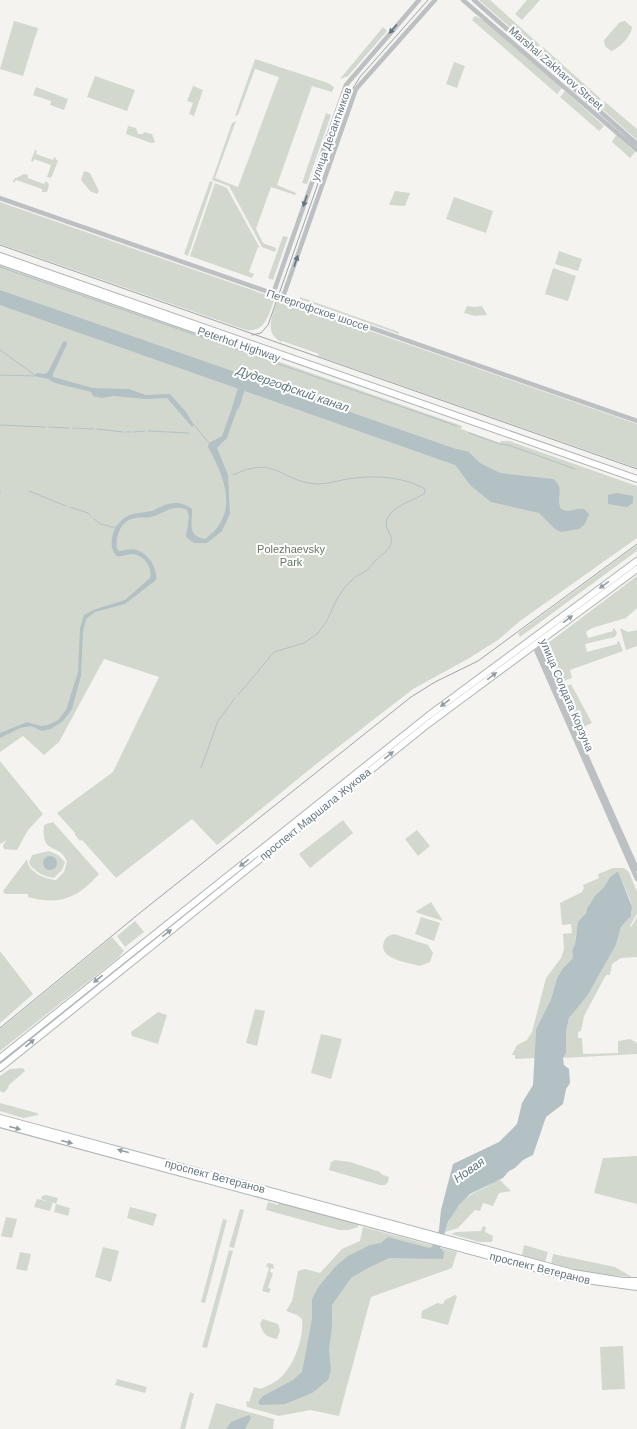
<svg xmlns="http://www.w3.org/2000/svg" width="637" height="1429" font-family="Helvetica,sans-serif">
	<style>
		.green { fill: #d3d8cf }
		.water { fill: #b3c1c4 }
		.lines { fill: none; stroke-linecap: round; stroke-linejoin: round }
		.stream { stroke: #b3c1c4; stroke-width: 1 }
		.river { stroke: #b3c1c4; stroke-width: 7 }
		.major-casing { stroke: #afb4b7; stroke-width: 8 }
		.minor { stroke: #bcc0c3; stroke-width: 4.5 }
		.major { stroke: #fff; stroke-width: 6 }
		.tram { stroke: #9da4a9; stroke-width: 1 }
		.oneway { fill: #637580 }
		.oneway2 { fill: #929ea6 }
		.labels { text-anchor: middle; stroke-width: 4; stroke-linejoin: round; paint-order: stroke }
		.street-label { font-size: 11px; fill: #637580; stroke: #fff }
		.park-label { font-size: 11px; fill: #677762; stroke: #fff }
		.water-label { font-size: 12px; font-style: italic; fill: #5f777e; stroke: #fff }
	</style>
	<rect width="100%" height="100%" fill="#f4f3ef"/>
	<path class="green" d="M479,0H490L540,45L534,49Z
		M527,0H540L522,20L515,14Z
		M475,16L487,22L562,88L557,94L472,20Z
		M14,21L38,28L23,76L0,69Z
		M625,21L632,27C632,35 619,49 611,51L605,46L604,40L620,22Z
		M383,27L387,31L348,76L340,79Z
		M543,47L601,99L595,103L539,54Z
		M255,59L328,83L334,87L332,92L312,86L277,185L296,193L295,195L271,187L256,229L263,243L276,248L275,252L262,247L229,186L212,180L232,123L236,121L215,178L238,187L279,77L255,69L238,115L235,116Z
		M454,62L465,66L457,88L446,84Z
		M95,76L135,90L127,111L87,97Z
		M193,86L203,90L194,116L189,114L193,103L187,101Z
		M36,87L68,99L64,110L50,105L51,101L33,95Z
		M565,91L604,126L599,131L560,97Z
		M604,101L637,129V140L601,108Z
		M326,113L331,115L307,184L302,183Z
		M128,126L136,128L138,134H143L144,132L152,134L155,142L151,143L126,134Z
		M616,135L635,152L630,158L612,142Z
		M35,150H37L36,154L53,160L54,157L58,161L52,176L50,178L47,177L51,165L34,159L33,162L31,161Z
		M84,171L90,173L99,191L97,194L90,191L81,180Z
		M24,174L28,175V178L44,184L46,181L47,182L49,185L47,192H42V189L16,180L14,183L13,182L14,179Z
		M210,181L213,182L188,256L184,254Z
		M215,183L227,188L260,248L258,247L249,272L254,274L252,278L190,256Z
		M395,191L410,193L405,206L389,205Z
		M454,197L493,211L486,233L446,219Z
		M0,202L275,298C269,313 266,333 246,330L0,244Z
		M283,236L288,237L273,280L268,278Z
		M559,251L582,259L578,271L555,264Z
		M0,264L462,426L461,429L500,443L501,441H509L637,486V538L520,621L498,640L466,660L413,689L315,765L217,845L192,819L116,878L82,840L80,841L75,835V833L57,813L113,772L159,677L104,659L59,742L44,755L23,736L0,752Z
		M553,268L576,276L568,301L545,294Z
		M300,297L399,332V334L300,299Z
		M278,299L637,424V468L318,356L319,354L282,341L281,342C263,332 273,314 278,299Z
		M467,306L475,307L482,306L487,315L475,316L464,313Z
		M637,545V551L634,553L520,637L518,633Z
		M637,576V608L626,618L592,628L586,632L588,638L613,631V628L615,629L617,633L615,637L585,644L587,652L617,644V642L619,641L623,651L570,670L572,678L561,682L548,653L551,650L548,643Z
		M620,628L628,632L637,630V646L626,650Z
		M571,684L592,723L581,728L564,688Z
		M0,761L43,814L28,830L17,850L4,849L3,845L7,840L0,844Z
		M343,820L353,833L310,868L299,854Z
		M53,822L99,874C78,898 59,906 28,897V894H5L3,891L27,859C28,872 44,879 56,880L64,872L67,862C59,841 41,857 44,825Z
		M417,830L430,846L418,856L405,839Z
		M49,851L58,855L65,862L62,870L54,878C45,877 33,871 29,863L32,855Z
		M613,868H624L629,872L637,892V914L630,926L631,927L637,917V957L621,958L612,964L610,975H606L584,1016L581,1031L578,1032V1038H582L583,1054L618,1053V1041L630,1039L637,1043V1054L563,1058L566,1053V1032L569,1018L596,980L616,945L621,927L631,916L632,910L630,900L618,871L610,877L604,887L590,903L576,934L575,944L572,950L573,955L572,959L563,968L557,978L551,999L536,1029L535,1058L515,1059V1055H512L517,1045L527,1040L532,1032L546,978L561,958L564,949L563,934L572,933L571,924L562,925L560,903L582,892L584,888L583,885L599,878L598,874Z
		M431,902L443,921L415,912Z
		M421,917L440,923L434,941L415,934Z
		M135,921L144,932L125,947L117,936Z
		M394,934L428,945L433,953L430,962L420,966C409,963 377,959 384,942C386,937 389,935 394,934Z
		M112,937L124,951L118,958L0,1051V1029Z
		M0,951L33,994L0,1023Z
		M255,1009L265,1011L257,1046L246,1043Z
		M158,1012L167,1015L158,1044L132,1036L131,1032Z
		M321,1034L342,1039L331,1079L311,1073Z
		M23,1068L25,1071L8,1086L9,1087L4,1093L0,1091V1076L10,1069Z
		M0,1103L37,1113L39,1115L23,1118L0,1111Z
		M637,1156V1204L594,1193L603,1158Z
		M335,1160L350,1162L380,1172L381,1174L389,1177L388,1182L385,1185H380L329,1170L331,1162Z
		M500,1180L511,1191L499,1193L493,1206L483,1203L480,1211L475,1210L458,1228L445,1232C453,1207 463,1197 486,1187C491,1184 494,1181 500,1180Z
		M46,1195L58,1198L56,1204L70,1208L68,1216L54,1212L56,1204L53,1202L50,1211L34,1207L37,1199L51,1202L41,1199L42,1196Z
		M268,1202L278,1205L279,1202L358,1223V1227L349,1230H339L266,1210Z
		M130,1207L157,1214L153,1226L127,1218Z
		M240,1209L244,1210L234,1248L229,1247Z
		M6,1217L17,1219L12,1238L1,1236Z
		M223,1219L227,1220L205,1303L201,1302Z
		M483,1226L486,1227L485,1232L493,1236L492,1242H479L451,1234L456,1232L481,1231Z
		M363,1227L457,1252L452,1268L371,1297L339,1416L310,1410L279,1416L247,1407L246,1401L249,1402L254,1387L261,1389C268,1385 277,1382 282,1376C295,1363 304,1337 302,1319L297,1315L286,1311L292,1301L298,1271L305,1269L320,1273L342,1249L360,1241Z
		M524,1245L548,1252L545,1262L522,1255Z
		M103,1247L119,1251L111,1282L95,1277Z
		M229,1250L233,1251L207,1348L202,1347Z
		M20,1252L31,1254L27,1271L16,1269Z
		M553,1254L615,1267L632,1277L596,1274L551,1264Z
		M268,1263L273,1264L274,1269L271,1268L270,1272L273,1273L268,1288L271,1289L269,1293L262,1291L269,1268L266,1266Z
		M455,1295L457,1296L448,1325L421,1318L422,1311L437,1303L443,1304L445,1300Z
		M263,1319L278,1324L280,1331L277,1339C267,1337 262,1334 260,1323Z
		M623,1346L625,1389L602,1390L600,1347Z
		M117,1379L147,1387L145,1393L115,1385Z
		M190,1392L194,1394L185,1429H180Z
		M216,1403L274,1419L273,1429H208Z"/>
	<path class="water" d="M0,290L453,448L469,452L480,463L500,473L553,479C566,488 555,498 561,509C571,514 576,507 584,509L589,514L585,524L579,529L561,532L555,529L539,513L491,502L471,486L455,465L0,305Z
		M66,341L67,344L53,374V377L93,388L129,389L146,395L170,394L186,412L194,425L192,427L167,398L146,399L113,396L102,398L93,396L91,392L55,383L48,379L34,376L37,373L45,374L48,372L63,342Z
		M236,397L241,398L227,438L217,448L228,475L230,514L222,531L207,543H194L186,537L189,517L187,510C173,503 164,514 151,517C146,518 141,517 136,518C121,519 115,537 117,549L119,551C125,551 130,548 136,550C148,553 158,568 156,580L125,604L95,612L86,619L83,632L81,676L72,709L63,721L51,729L42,731L31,726L20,728L0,738V733L27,722L41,726L48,725L58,720L66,710L78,672L80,628L84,615L96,609L125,600L150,578C153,568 144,555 133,554C128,554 123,557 117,556C112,552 111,546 112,539C114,525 124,514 139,513C143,512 150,512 154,510C167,503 179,499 192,509C193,523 186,536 205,539C240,514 225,478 208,447L209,443L222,436Z
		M617,493L633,496V503L627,507L608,504V495Z
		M43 863a7 7 0 1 1 14 0a7 7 0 1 1-14 0Z
		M618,871L632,907L631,916L621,927L616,945L587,996L569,1018L566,1032V1053L563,1058L564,1065L569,1069L570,1083L566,1089L563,1104L546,1117L533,1155L523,1160L515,1168L509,1171L503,1178L470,1194L459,1205L448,1222L440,1248L444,1252L443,1259L389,1258L366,1269L351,1278L332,1305V1327L329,1349L331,1371L328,1380L312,1393L285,1404L260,1405L258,1402L263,1396L293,1380L302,1372L312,1319V1299L319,1286L336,1266L348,1256L370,1245L381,1243L388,1237L429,1248L432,1247L439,1230L441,1210L453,1164L499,1142L517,1124L522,1103L533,1085L536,1029L551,999L557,978L563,968L572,959L573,955L572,950L575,944L578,922L586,913L587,908L595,896L604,887L610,877Z
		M249,1415L251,1418L245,1429H226L231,1422Z"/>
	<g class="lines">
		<path class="stream" d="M0,267L457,426
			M0,350L35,375
			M0,375L34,376
			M0,425L45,427
			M194,425L209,443
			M49,427L69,428
			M73,428L94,429
			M97,429L123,432
			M148,431L189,433
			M126,432H131
			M134,432L145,431
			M469,433L500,444L508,445L575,469
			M233,475C277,454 280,482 317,484C328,484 337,481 347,479C373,475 402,476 425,489V493C415,500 398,504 390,514C376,533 408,536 379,557
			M29,491L66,506
			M0,492V494
			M70,507L88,513L91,516
			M93,518L100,524L109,526
			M110,527H116
			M238,695L274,652L304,643L317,634L326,622L337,599L344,588L355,577L366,571L378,558
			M201,768L218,721L235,698"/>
		<path class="river" d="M236,406L243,384"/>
		<defs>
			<path id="major" d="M0,256L637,479
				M0,261L208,334
				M0,1058L428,716L637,561
				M0,1068L428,724L637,569
				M0,1118L573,1273L623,1281H637
				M0,1124L571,1278L637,1287"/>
		</defs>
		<use href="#major" class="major-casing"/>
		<path class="minor" d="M463,0L637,150
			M474,0L637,144
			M0,198L637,421
			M273,294L346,85L419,0
			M283,297L356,89L435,0
			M535,641L637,869
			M533,643L637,879"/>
		<use href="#major" class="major"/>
		<path class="tram" d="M0,245L637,469
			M252,335L261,333L268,325L350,93L360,77L428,0
			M0,1028L141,912L411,697L435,682L478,661L637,544"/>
	</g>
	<defs><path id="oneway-solid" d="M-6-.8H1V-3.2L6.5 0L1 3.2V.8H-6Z"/></defs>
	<g class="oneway">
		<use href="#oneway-solid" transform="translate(393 29) rotate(131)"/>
		<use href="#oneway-solid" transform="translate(305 201) rotate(109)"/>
		<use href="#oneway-solid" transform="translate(296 261) rotate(-71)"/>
	</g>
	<g class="oneway2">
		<use href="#oneway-solid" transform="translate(604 585) rotate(144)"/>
		<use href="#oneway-solid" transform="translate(568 619) rotate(-36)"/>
		<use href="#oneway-solid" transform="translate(492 676) rotate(-37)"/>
		<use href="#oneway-solid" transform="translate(445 703) rotate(143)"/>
		<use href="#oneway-solid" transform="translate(389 755) rotate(-39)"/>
		<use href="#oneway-solid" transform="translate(244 863) rotate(142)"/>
		<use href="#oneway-solid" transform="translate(167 933) rotate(-38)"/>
		<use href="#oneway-solid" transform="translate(98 979) rotate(141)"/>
		<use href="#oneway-solid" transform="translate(30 1043) rotate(-40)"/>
		<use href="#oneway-solid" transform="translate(15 1128) rotate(15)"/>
		<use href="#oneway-solid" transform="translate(67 1142) rotate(15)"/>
		<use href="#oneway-solid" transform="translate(123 1151) rotate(-165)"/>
	</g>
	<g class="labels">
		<g class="street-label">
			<text transform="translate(556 68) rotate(41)" y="4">Marshal Zakharov Street</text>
			<text transform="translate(331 134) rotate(-70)" y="4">улица Десантников</text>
			<text transform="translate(318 310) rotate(19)" y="4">Петергофское шоссе</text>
			<text transform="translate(239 344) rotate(19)" y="4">Peterhof Highway</text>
			<text transform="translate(567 695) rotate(67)" y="4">улица Солдата Корзуна</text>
			<text transform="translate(315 814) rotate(-39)" y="4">проспект Маршала Жукова</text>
			<text transform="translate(215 1176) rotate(15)" y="4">проспект Ветеранов</text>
			<text transform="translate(540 1268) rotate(14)" y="4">проспект Ветеранов</text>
		</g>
		<g class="park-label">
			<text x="291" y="553">Polezhaevsky<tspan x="291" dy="13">Park</tspan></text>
		</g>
		<g class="water-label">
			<text transform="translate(293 389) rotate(19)" y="4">Дудергофский канал</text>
			<text transform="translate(469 1170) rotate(-35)" y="4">Новая</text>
		</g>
	</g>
</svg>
